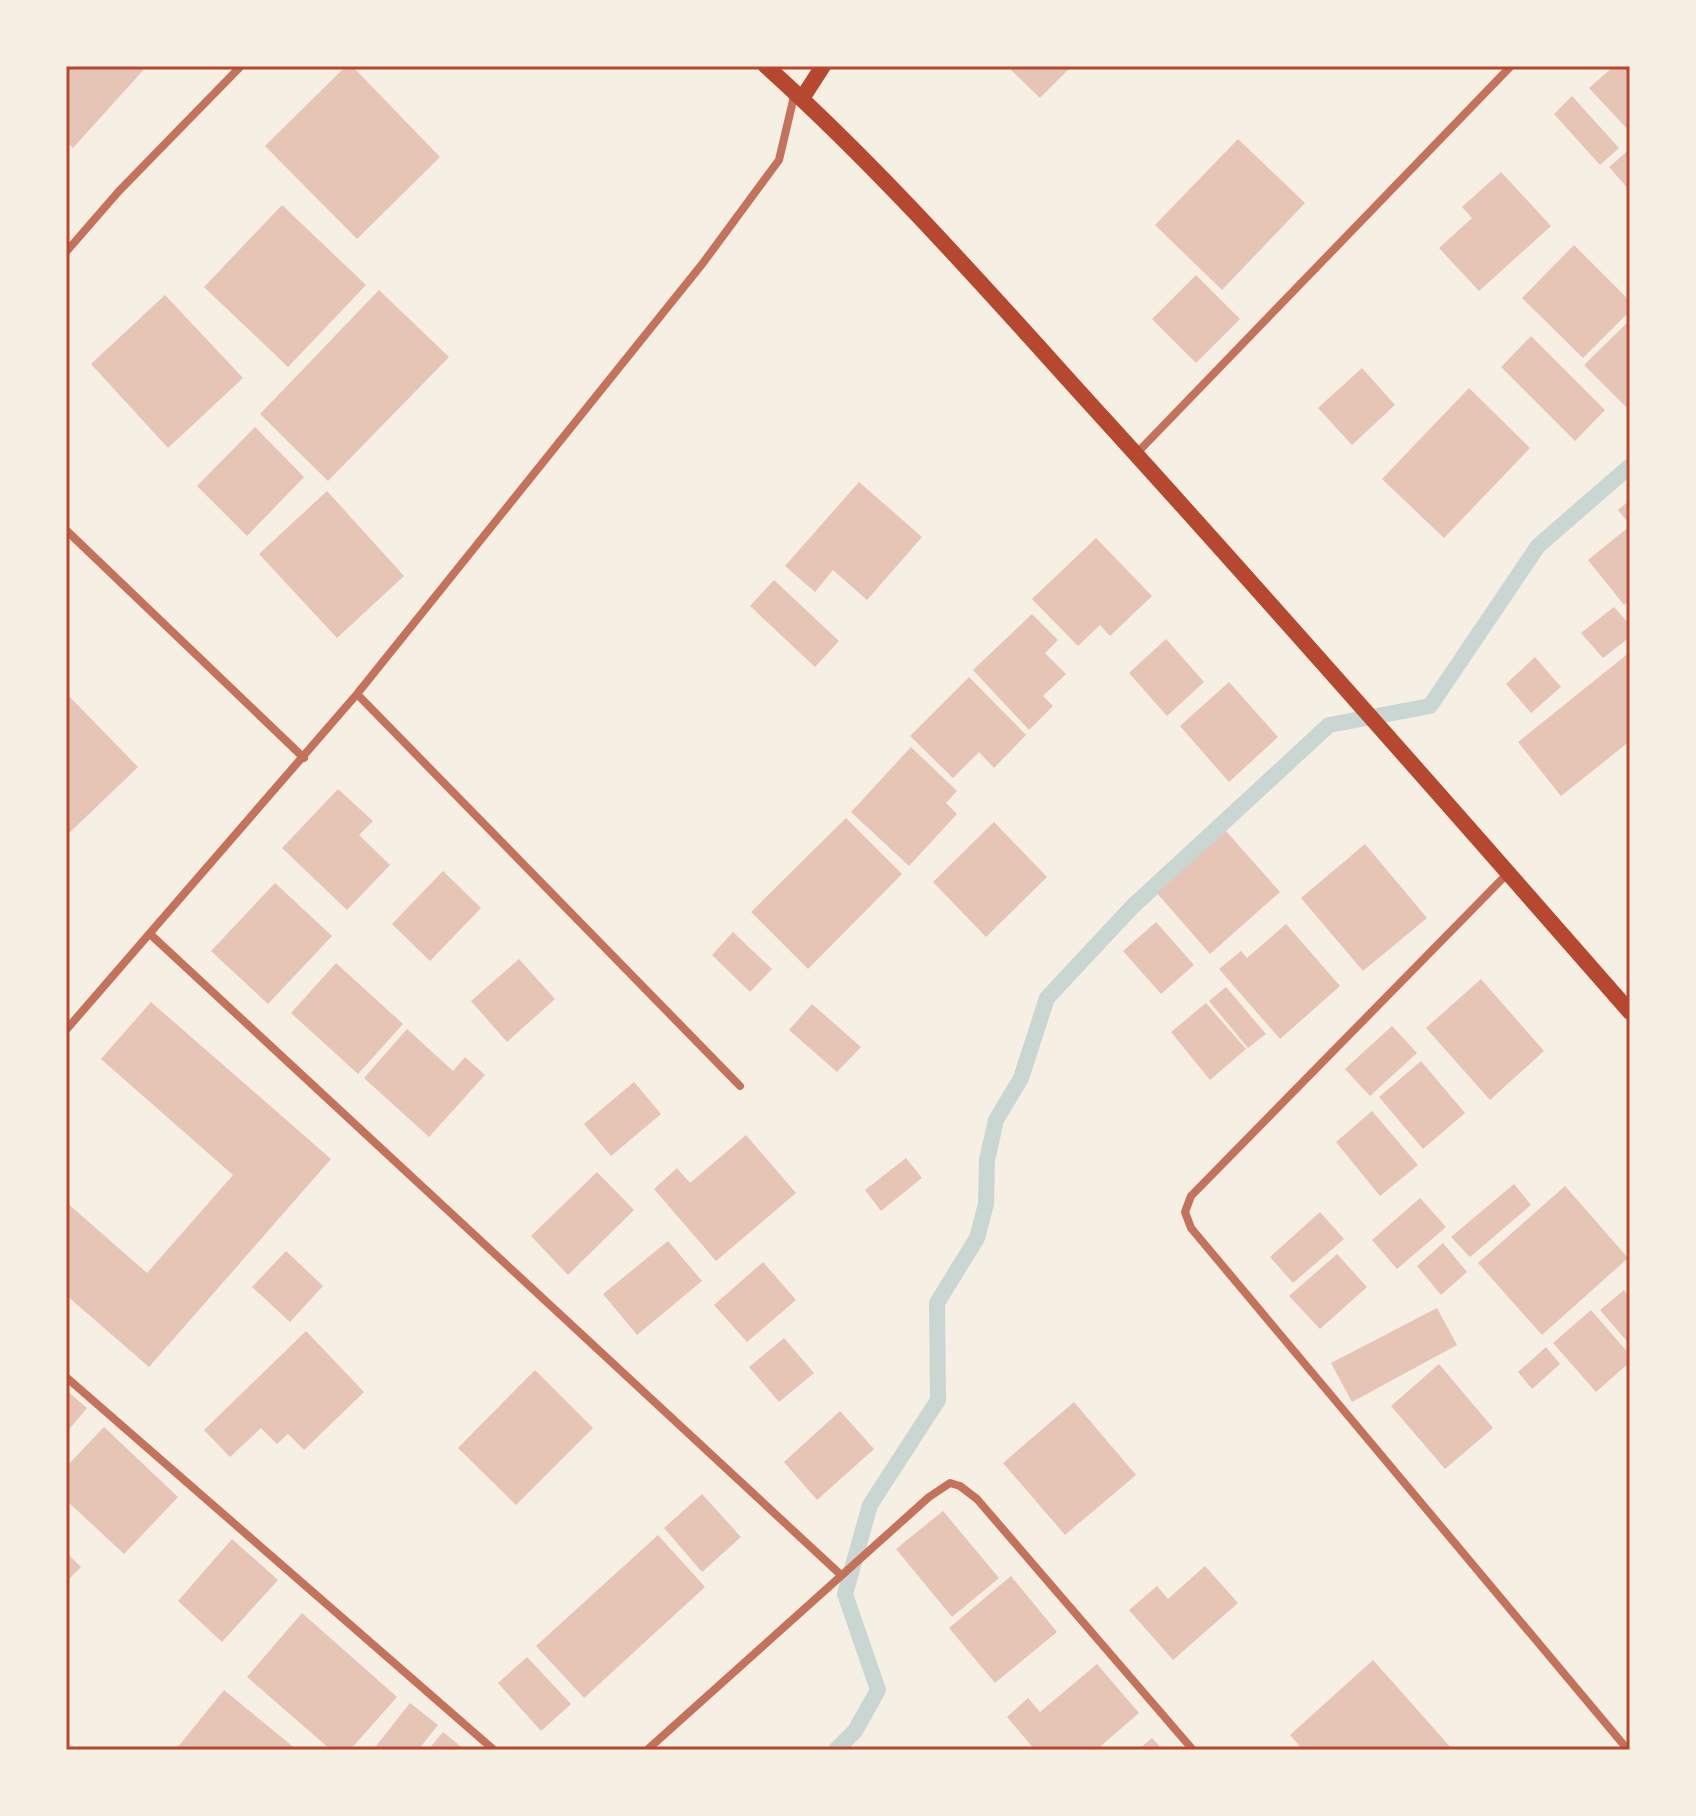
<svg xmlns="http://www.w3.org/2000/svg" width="1696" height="1816" font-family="Montserrat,sans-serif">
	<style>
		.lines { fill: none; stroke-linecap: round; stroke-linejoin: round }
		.stream { stroke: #c9d6d2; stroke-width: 16 }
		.building { fill: #e6c5b7 }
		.minor { stroke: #c5725c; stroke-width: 8 }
		.secondary { stroke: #b5482f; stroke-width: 16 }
		.neatline { fill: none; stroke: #b5482f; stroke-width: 3 }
	</style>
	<rect width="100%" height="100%" fill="#f6efe4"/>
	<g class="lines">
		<path class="stream" d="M836,1750L855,1731L878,1690L845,1594L870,1505L938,1400L937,1303L977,1238L986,1204L987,1160L996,1120L1021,1078L1047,998L1132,907L1329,725L1430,706L1538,546L1630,466"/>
	</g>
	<path class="building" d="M73,66H147L73,148L66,141V74Z
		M346,66H352L440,157L357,239L265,146Z
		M1007,66H1072L1040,98Z
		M1614,66H1630V132L1589,88Z
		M1572,96L1619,148L1600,165L1554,114Z
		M1238,139L1305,203L1222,290L1155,225Z
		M1630,149V191L1609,167Z
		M1501,172L1551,226L1479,291L1439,248L1472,218L1462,207Z
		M282,205L366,285L288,367L204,287Z
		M1574,245L1630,301V311L1583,358L1522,298Z
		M1196,275L1240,319L1196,363L1152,319Z
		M379,290L449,357L328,481L260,414Z
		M165,295L243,378L168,448L91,364Z
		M1630,320V411L1584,365Z
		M1531,336L1605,410L1575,441L1501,367Z
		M1362,368L1395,405L1352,445L1318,408Z
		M1469,388L1530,448L1444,538L1382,479Z
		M255,427L304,477L247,536L197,486Z
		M859,482L922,537L867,600L833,570L815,592L785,566Z
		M327,491L404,576L337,638L259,554Z
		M1630,500V525L1618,510Z
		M1630,526V600L1624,605L1588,560Z
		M1096,538L1152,596L1110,636L1100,625L1078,646L1032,599Z
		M774,580L839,641L815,667L750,606Z
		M1614,607L1630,625V637L1603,658L1581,633Z
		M1032,614L1058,640L1045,653L1066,674L1043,696L1053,706L1029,730L973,670Z
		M1166,639L1204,682L1167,716L1129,673Z
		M1630,652V741L1561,796L1518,742Z
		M1535,657L1561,687L1531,713L1506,684Z
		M969,677L1026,735L994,768L979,752L953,778L910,736Z
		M1229,682L1278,737L1229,782L1180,726Z
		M66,693L138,767L66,836Z
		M911,747L957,791L946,803L957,814L909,866L851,812Z
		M338,789L373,821L359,835L390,865L347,910L282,848Z
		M846,818L902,874L808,969L751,912Z
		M994,822L1047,877L986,937L933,882Z
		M1226,831L1280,892L1210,954L1157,893Z
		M1365,844L1427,918L1363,971L1301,898Z
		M443,871L481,908L430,961L392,924Z
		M275,883L332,936L268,1004L211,951Z
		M1156,922L1194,965L1161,994L1123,951Z
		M1286,924L1340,986L1280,1039L1219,969L1241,951L1247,958Z
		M733,932L772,969L750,992L712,955Z
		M519,959L555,999L507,1042L471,1001Z
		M336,963L403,1024L358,1074L291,1013Z
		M1481,979L1544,1051L1490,1100L1426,1028Z
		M1226,987L1266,1034L1248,1048L1209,1001Z
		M151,1002L331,1159L149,1367L66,1295V1202L147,1273L233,1175L101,1059Z
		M1206,1003L1246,1049L1210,1080L1171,1032Z
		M812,1004L861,1047L837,1072L789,1030Z
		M1392,1026L1417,1053L1370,1096L1345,1069Z
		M407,1029L453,1071L465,1057L485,1075L429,1137L364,1078Z
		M1421,1061L1465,1113L1423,1149L1379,1097Z
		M634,1082L661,1114L611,1156L584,1124Z
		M1372,1111L1418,1165L1380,1196L1336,1142Z
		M746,1135L796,1193L716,1261L654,1189L677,1168L690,1183Z
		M906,1158L922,1178L881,1211L865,1190Z
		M597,1172L634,1210L568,1275L531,1236Z
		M1514,1184L1531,1205L1470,1257L1451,1237Z
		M1565,1186L1628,1258L1542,1335L1478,1263Z
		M1420,1198L1446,1227L1397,1269L1372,1240Z
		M1320,1212L1344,1239L1293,1283L1270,1257Z
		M668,1241L702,1281L637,1335L603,1294Z
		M1443,1243L1467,1272L1441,1295L1417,1266Z
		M286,1251L323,1286L290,1322L252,1287Z
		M1337,1254L1367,1287L1320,1329L1289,1296Z
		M763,1262L796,1300L747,1342L714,1305Z
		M1624,1290L1630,1298V1345L1600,1310Z
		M1437,1308L1457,1345L1352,1402L1331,1363Z
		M1591,1310L1630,1355V1362L1596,1392L1553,1343Z
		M306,1331L364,1392L304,1450L288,1434L277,1444L261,1428L230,1457L204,1430Z
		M784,1338L814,1373L779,1402L749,1367Z
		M1546,1347L1560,1364L1532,1389L1518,1372Z
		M1439,1364L1493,1428L1445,1469L1391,1406Z
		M535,1370L593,1428L516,1505L458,1448Z
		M66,1390L87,1408L66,1433Z
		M1074,1402L1136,1475L1065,1535L1003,1463Z
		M840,1411L874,1449L817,1500L784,1462Z
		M104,1427L178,1497L124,1554L66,1500V1467Z
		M702,1494L741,1537L702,1572L664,1528Z
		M943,1511L999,1578L952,1617L896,1549Z
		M658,1535L705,1587L584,1698L536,1646Z
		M232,1539L278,1580L222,1642L178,1601Z
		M66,1552L81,1567L66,1582Z
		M1205,1566L1238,1603L1173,1660L1129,1610L1157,1586L1168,1599Z
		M1011,1576L1057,1632L995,1683L949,1628Z
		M302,1613L397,1697L350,1750H331L247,1677Z
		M527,1657L571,1704L541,1731L498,1683Z
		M1373,1660L1453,1750H1303L1290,1735Z
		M1097,1664L1139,1713L1096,1750H1035L1007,1717L1028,1698L1040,1712Z
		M224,1690L297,1750H179L177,1748Z
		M410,1703L438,1725L418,1750H373Z
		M443,1732L465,1750H428Z
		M1152,1738L1163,1750H1138Z"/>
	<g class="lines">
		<path class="minor" d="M66,252L119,191L241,66
			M1136,454L1511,66
			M66,530L304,758
			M357,694L740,1086
			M1508,873L1191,1196L1185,1212L1191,1228L1628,1750
			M150,934L841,1575
			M66,1030L357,694L703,263L779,160L795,92
			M66,1377L494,1750
			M647,1750L929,1497L950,1483L960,1486L977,1499L1193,1750"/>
		<path class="secondary" d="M766,66C887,175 995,299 1104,419C1282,615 1456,813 1630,1012
			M803,97L823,66"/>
	</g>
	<rect width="1696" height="1816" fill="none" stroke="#f6efe4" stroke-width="136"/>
	<rect x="68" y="68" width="1560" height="1680" class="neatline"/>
</svg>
